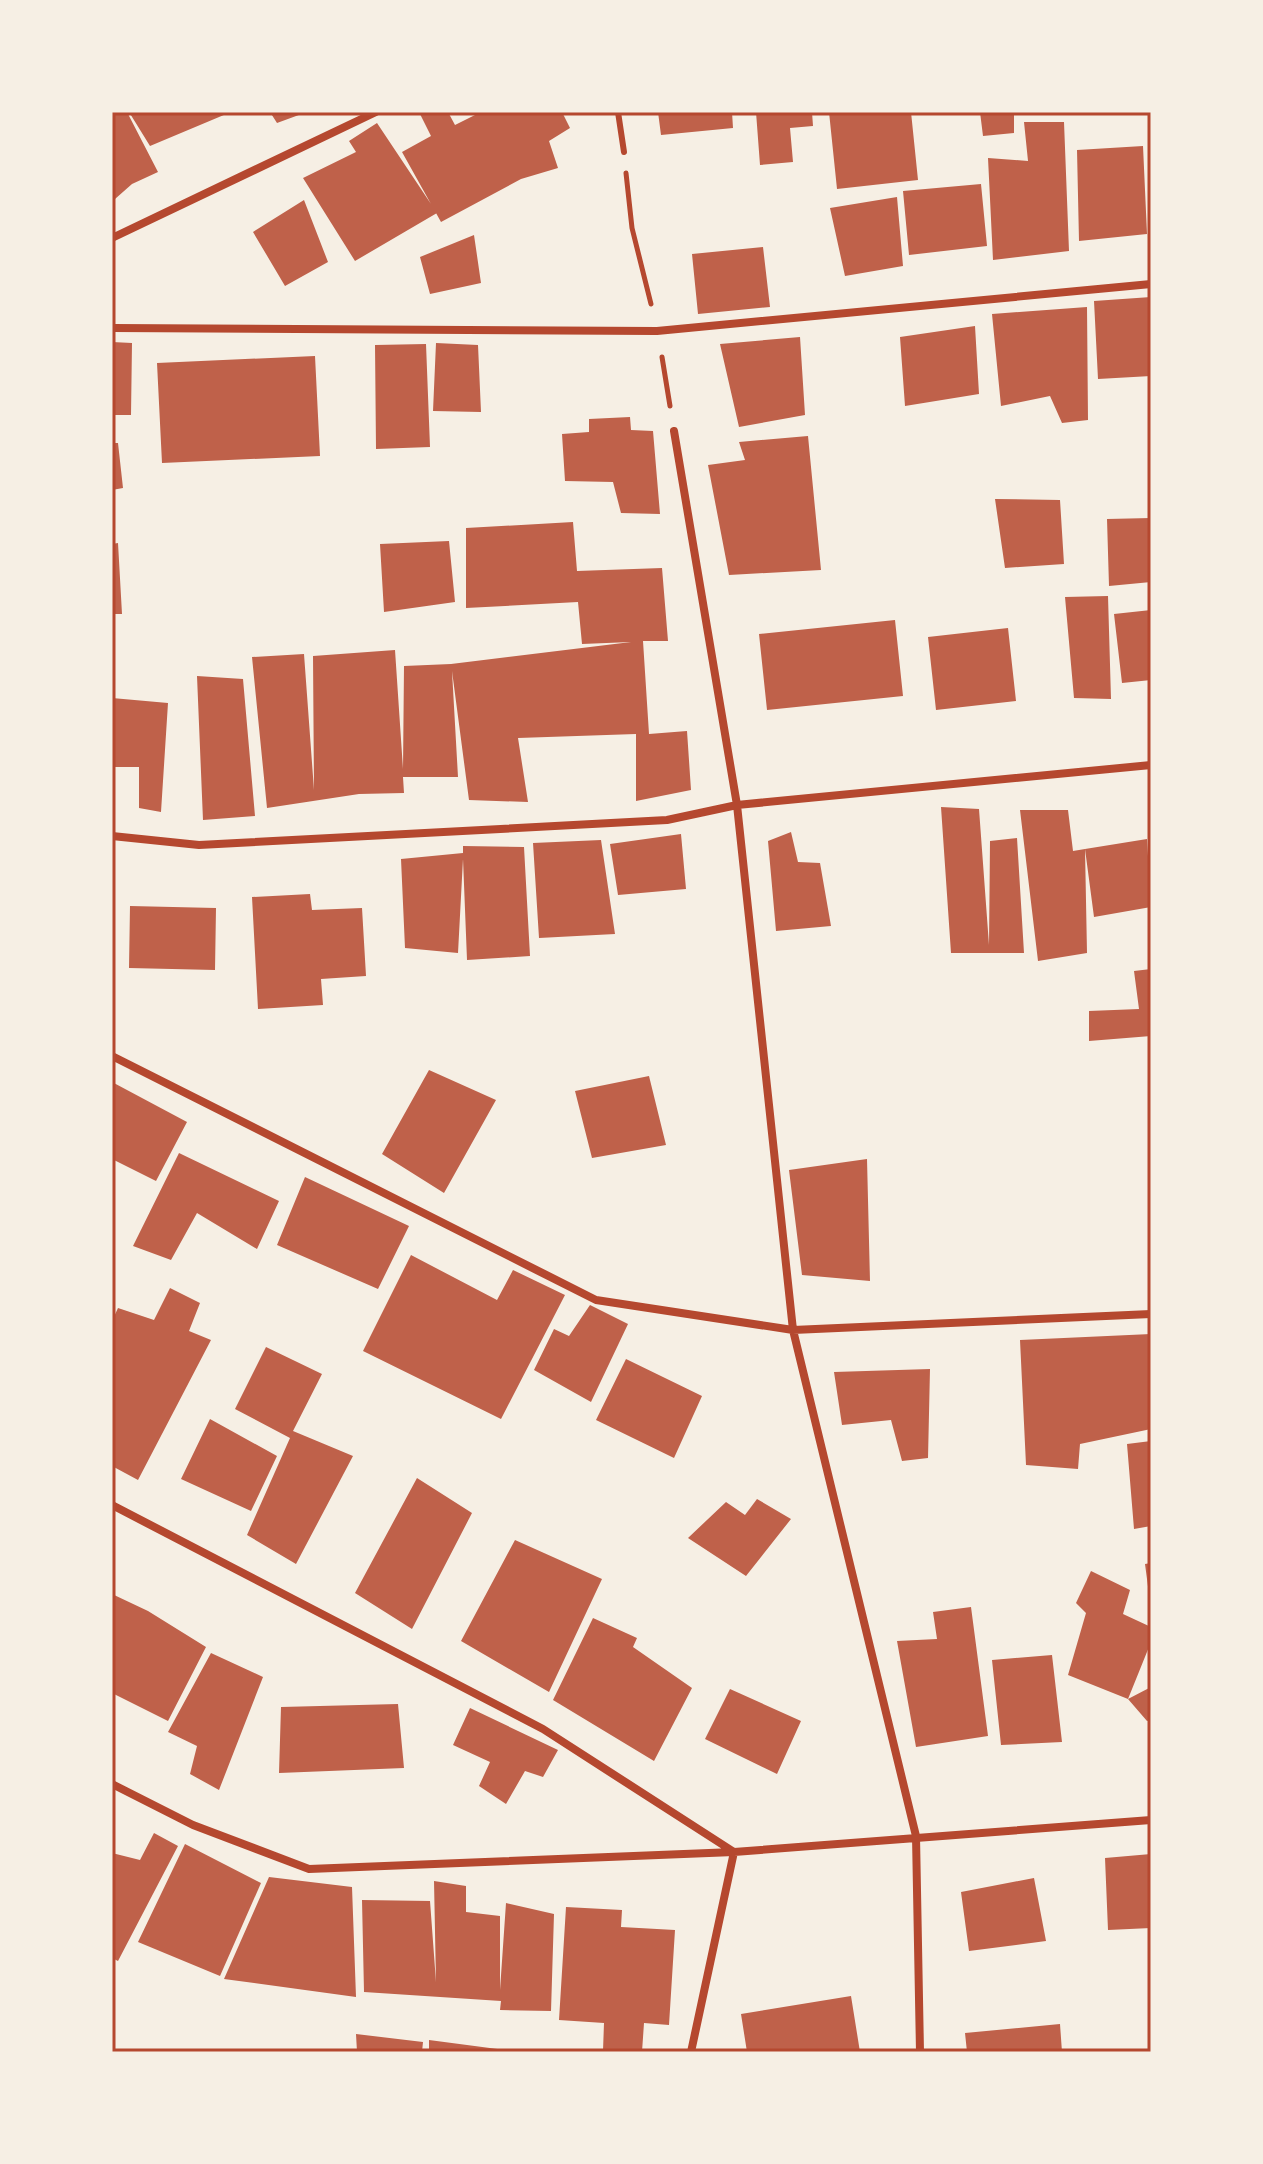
<svg xmlns="http://www.w3.org/2000/svg" width="1263" height="2164" font-family="'DejaVu Sans',sans-serif">
	<style>
		.building { fill: #bf614a }
		.lines { fill: none; stroke-linecap: round; stroke-linejoin: round }
		.path { stroke: #b5482f; stroke-width: 5 }
		.service { stroke: #b5482f; stroke-width: 6 }
		.minor { stroke: #b5482f; stroke-width: 8 }
		.neatline { fill: none; stroke: #b5482f; stroke-width: 3 }
	</style>
	<rect width="100%" height="100%" fill="#f6efe4"/>
	<path class="building" d="M112,112H127L158,172L132,184L115,199Z
		M129,112H231L150,146Z
		M270,112H307L277,123Z
		M419,112H448L455,125L481,112H562L570,128L549,141L558,168L521,179L441,222L402,152L431,136Z
		M658,112H732L733,128L661,135Z
		M756,112H812L813,126L790,128L793,162L760,165Z
		M829,112H911L918,180L837,189Z
		M980,112H1014V133L983,136Z
		M1024,122H1064L1069,251L993,260L988,158L1028,161Z
		M377,123L437,213L355,261L303,178L356,152L349,141Z
		M1143,146L1147,234L1079,241L1077,150Z
		M981,184L987,246L909,255L903,191Z
		M897,197L903,266L845,276L830,208Z
		M304,200L328,262L285,286L253,232Z
		M474,235L481,283L430,294L420,257Z
		M763,247L770,307L698,314L692,254Z
		M1151,297V376L1098,379L1094,301Z
		M1087,307L1088,420L1062,423L1050,396L1001,406L992,314Z
		M975,326L979,394L905,406L900,337Z
		M800,337L805,415L739,427L720,344Z
		M112,342L132,343L131,415H112Z
		M436,343L478,345L481,412L433,411Z
		M426,344L430,447L376,449L375,345Z
		M315,356L320,456L162,463L157,363Z
		M630,417L631,430L653,431L660,514L621,513L613,482L565,481L562,434L589,432V419Z
		M808,436L821,570L729,575L708,465L745,460L739,442Z
		M112,443H118L123,488L112,490Z
		M995,499L1060,500L1064,564L1005,568Z
		M1151,518V582L1109,586L1107,519Z
		M573,522L577,571L662,568L668,641H643L649,734L687,731L691,790L636,801V734L518,738L528,802L469,800L452,671L458,777H403L404,793L359,794L267,808L252,657L304,654L314,790L313,656L395,650L403,769L404,666L451,664L631,642L582,644L578,602L466,608V528Z
		M449,541L455,602L384,612L380,544Z
		M118,543L122,614H112V544Z
		M1108,596L1111,699L1074,698L1065,597Z
		M1151,610V680L1122,683L1114,614Z
		M895,620L903,696L767,710L759,634Z
		M1008,628L1016,701L936,710L928,637Z
		M197,676L243,679L255,816L203,820Z
		M112,698L168,703L161,812L139,808V767H112Z
		M941,807L979,809L989,945L990,841L1017,838L1024,953H951Z
		M1020,810H1068L1073,851L1085,849L1087,953L1038,961Z
		M791,832L798,862L820,863L831,926L776,931L768,841Z
		M681,834L686,889L618,895L610,844Z
		M1147,839L1151,907L1094,917L1085,849Z
		M601,840L615,934L539,938L533,843Z
		M463,846L524,847L530,956L467,960L463,859L458,953L405,948L401,859L463,853Z
		M310,894L312,910L362,908L366,976L321,979L323,1005L258,1009L252,897Z
		M130,906L216,908L215,970L129,968Z
		M1151,969V1036L1089,1041V1011L1139,1009L1134,971Z
		M429,1070L496,1100L444,1193L382,1154Z
		M649,1076L666,1145L592,1158L575,1091Z
		M112,1082L187,1122L156,1181L112,1159Z
		M179,1153L279,1201L257,1249L197,1213L171,1260L133,1246Z
		M867,1159L870,1281L802,1275L789,1170Z
		M305,1177L409,1226L378,1289L277,1245Z
		M411,1255L497,1300L513,1270L565,1295L501,1419L363,1351Z
		M170,1288L200,1303L189,1331L211,1340L138,1480L112,1466V1321L118,1308L154,1320Z
		M590,1305L628,1324L591,1402L534,1370L554,1329L569,1336Z
		M1151,1334V1429L1080,1444L1078,1469L1026,1465L1020,1340Z
		M266,1347L322,1374L293,1431L353,1456L296,1564L247,1535L290,1438L235,1409Z
		M626,1359L702,1396L674,1458L596,1420Z
		M930,1369L928,1458L902,1461L891,1420L842,1425L834,1372Z
		M210,1419L277,1456L251,1511L181,1479Z
		M1151,1441V1526L1134,1529L1127,1444Z
		M417,1478L472,1513L412,1629L355,1593Z
		M757,1499L791,1519L746,1576L688,1538L726,1502L745,1515Z
		M515,1540L602,1579L549,1692L461,1641Z
		M1151,1563V1594H1149L1145,1564Z
		M1091,1571L1130,1590L1123,1614L1151,1627V1642L1128,1699L1068,1675L1086,1613L1076,1603Z
		M112,1594L148,1611L206,1647L168,1721L112,1693Z
		M971,1607L988,1736L916,1747L897,1641L937,1639L933,1612Z
		M593,1618L637,1638L633,1647L692,1688L654,1761L553,1700Z
		M211,1653L263,1677L219,1790L190,1774L197,1746L168,1732Z
		M1052,1655L1062,1742L1001,1745L992,1660Z
		M1151,1687V1720L1147,1721L1128,1699Z
		M730,1689L801,1721L777,1774L705,1739Z
		M398,1704L404,1768L279,1773L281,1707Z
		M470,1708L558,1750L543,1777L525,1771L506,1804L479,1786L490,1762L453,1745Z
		M154,1833L178,1846L118,1961L112,1958V1853L140,1860Z
		M185,1844L261,1883L220,1976L138,1942Z
		M1151,1854V1928L1108,1930L1105,1858Z
		M269,1877L352,1887L356,1997L224,1979Z
		M1034,1878L1046,1941L969,1951L961,1892Z
		M434,1881L466,1886V1912L500,1916V1990L506,1903L554,1914L551,2011L500,2010L501,2001L364,1992L362,1900L430,1901L436,1982Z
		M566,1907L622,1910L621,1927L675,1930L669,2025L644,2023L642,2052L603,2051L604,2023L559,2020Z
		M851,1996L860,2052H747L741,2014Z
		M1060,2024L1062,2052H967L965,2033Z
		M356,2034L423,2042L422,2052H357Z
		M429,2040L505,2050V2052H429Z"/>
	<g class="lines">
		<path class="path" d="M626,173L632,228L651,304
			M662,357L670,406"/>
		<path class="service" d="M618,112L624,152"/>
		<path class="minor" d="M112,238L376,112
			M112,328L657,331L1151,284
			M674,431L737,805L793,1330L916,1836L920,2052
			M112,836L199,845L667,820L737,805L1151,765
			M112,1056L596,1300L793,1330L1151,1314
			M112,1505L543,1729L734,1852L691,2052
			M112,1784L193,1825L309,1869L734,1852L1151,1820"/>
	</g>
	<rect width="1263" height="2164" fill="none" stroke="#f6efe4" stroke-width="228"/>
	<rect x="114" y="114" width="1035" height="1936" class="neatline"/>
</svg>
